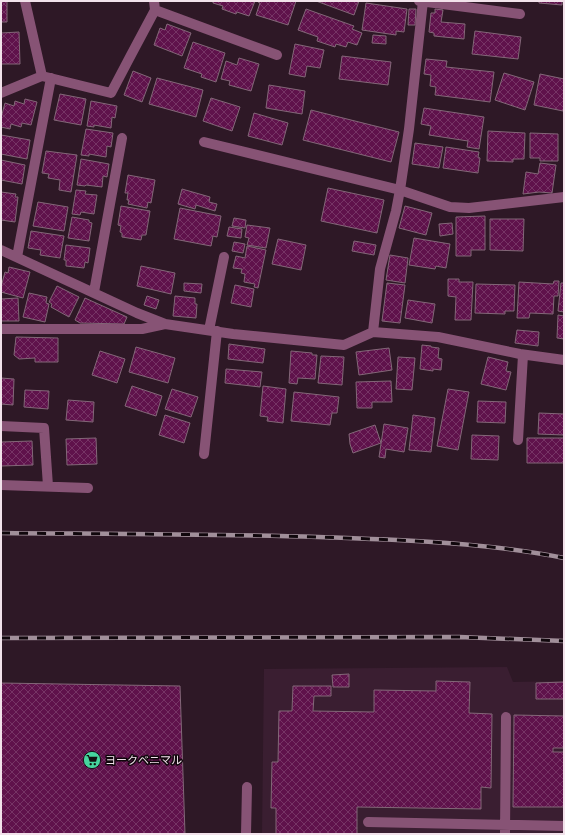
<svg xmlns="http://www.w3.org/2000/svg" width="565" height="835" font-family="Ubuntu,'Noto Sans JP',sans-serif">
	<style>
		.built { fill: #3a1e31 }
		.building { fill: url(#building-cross-hatch); stroke: #836778 }
		.lines { fill: none; stroke-linecap: round; stroke-linejoin: round }
		.minor { stroke: #875375; stroke-width: 10 }
		.rail-casing { stroke: #a18f9a; stroke-width: 4.5 }
		.rail { stroke: #10070c; stroke-width: 3; stroke-dasharray: 9; stroke-linecap: butt }
		.labels { text-anchor: middle; stroke-width: 3; stroke-linejoin: round; paint-order: stroke }
		.poi-label { font-size: 11px; fill: #f2e2eb; stroke: #10070c; text-anchor: start }
	</style>
	<defs>
		<pattern id="building-cross-hatch" width="8" height="8" patternUnits="userSpaceOnUse"><rect width="8" height="8" fill="#5f124b"/><path d="M0 0l8 8M0 8l8-8" fill="none" stroke="#763465"/></pattern>
	</defs>
	<rect width="100%" height="100%" fill="#2e1826"/>
	<path class="built" d="M507,667L513,682L564,681V834H262L264,669Z"/>
	<path class="building" d="M1,1H7V22H1Z
		M213,1H255L249,16L237,12L236,14L222,9L223,6L213,3Z
		M259,1H296L288,25L256,15L260,3L258,2Z
		M316,1H359L354,15Z
		M539,1H562V5L539,3Z
		M366,3L407,9L404,32L396,31V35L362,30Z
		M306,9L354,26L352,29L362,33L357,45L348,42L346,47L336,44L335,47L317,41L318,37L298,30Z
		M409,9H416L415,25H408Z
		M435,9L443,10L441,22L465,24L464,39L434,36V33L429,32L431,13H435Z
		M167,24L191,33L182,56L154,45L160,28L165,30Z
		M475,31L521,37L518,59L472,54Z
		M19,32L20,64H1V33Z
		M373,35L386,36V44L372,43Z
		M193,42L225,53L216,82L201,77L202,74L184,68Z
		M295,44L324,50L320,68L307,66L305,77L289,74Z
		M342,56L391,62L388,85L339,79Z
		M239,58L259,64L251,91L229,85L230,81L221,79L226,61L237,65Z
		M426,59L447,61L446,67L494,72L490,102L435,95L436,87L430,86L431,75L424,74Z
		M133,71L151,78L142,102L124,95Z
		M504,73L534,82L525,110L495,100Z
		M540,74L564,79V107L563,111L534,105Z
		M157,78L203,90L196,117L149,104Z
		M269,85L305,91L302,114L266,108Z
		M60,94L86,99L81,125L54,120Z
		M211,98L240,107L232,131L203,121Z
		M25,99L37,102L31,125L22,123L21,127L11,124L10,129L1,127V118L5,103L14,106L15,101L24,104Z
		M91,101L117,106L115,118L112,117L111,128L94,125V127L87,126Z
		M424,108L484,117L479,149L467,147L468,141L429,135L431,126L421,124Z
		M311,110L399,132L391,162L303,140Z
		M254,113L288,123L282,145L248,136Z
		M86,129L113,133L111,147L107,146L106,157L89,154V156L81,155Z
		M488,131L525,133L524,159H513V162L487,161Z
		M530,133L558,134V161H540V158H530Z
		M1,135L30,140L27,159L1,154Z
		M415,143L443,147L439,168L412,164Z
		M446,147L479,152L478,157L480,158L478,173L443,168Z
		M46,151L77,155L71,192L59,190L60,180L48,178L49,174L42,173Z
		M81,159L109,164L107,177L103,176L102,187L86,185L85,186L77,185Z
		M1,160L25,165L22,184L1,180Z
		M540,163L556,165L552,193L539,192L523,194L526,172L538,174Z
		M128,175L155,180L151,203L148,202L147,208L128,204L129,200H127L128,193H125Z
		M328,188L384,200L377,233L321,221Z
		M182,189L210,197L209,202L217,204L215,211L196,205L195,209L178,204Z
		M76,190L86,191L85,194L97,195L94,214L81,212L80,215L72,214Z
		M1,192L16,194L15,197H18L15,222L1,220Z
		M38,202L68,207L64,231L33,226Z
		M121,206L150,211L146,235H142L141,240L122,237V233L120,232L121,226L118,225Z
		M405,206L432,213L426,235L399,228Z
		M180,208L221,216L217,237L213,236L211,246L174,239Z
		M485,216V250H471V256H456V217Z
		M72,217L89,220V222L92,223L89,241L68,238Z
		M234,218L246,220L245,228L232,226Z
		M490,219H524L523,251L490,250Z
		M452,223L453,234L440,236L439,224Z
		M247,225L270,228L266,248L247,245L249,238L245,237Z
		M229,227L242,229L241,238L227,236Z
		M31,231L64,236L60,258L40,255L41,250L28,248Z
		M414,238L450,244L446,268L436,266L435,269L409,265Z
		M278,239L306,245L301,270L272,264Z
		M354,241L376,245L374,255L352,251Z
		M234,242L245,244L243,253L232,251Z
		M66,245L90,248L88,263L85,262L84,268L66,266V260H64Z
		M247,246L266,250L258,288L254,287L255,284L244,282L245,274L241,273L242,269L233,268L236,256L245,258Z
		M390,255L408,258L405,283L386,280Z
		M141,266L175,273L171,294L137,286Z
		M9,267L30,272L23,298L1,292V287L5,272L8,273Z
		M448,279H459V282H473L471,320H455L456,297L448,296Z
		M554,281H559L558,296H554L553,314L530,313L529,318H517L519,282L553,284Z
		M184,283L202,284L201,293L184,291Z
		M387,283L405,285L400,323L382,321Z
		M561,283H564V312L558,311Z
		M476,284L515,285L514,311H505V314L475,313Z
		M235,285L254,289L251,307L231,303Z
		M57,286L79,297L69,317L51,307L52,304L49,302Z
		M29,293L47,297L46,303L49,304L45,322L23,317Z
		M147,296L159,300L156,309L144,305Z
		M175,296L195,298V304H197L196,318L173,316Z
		M18,298L19,321H1V299Z
		M85,298L127,317L124,324L80,323L75,320Z
		M408,300L435,304L432,323L405,318Z
		M558,315L564,316V339L557,338Z
		M517,330L539,332L538,346L515,343Z
		M16,337L58,338V362H35V358L19,359L14,355Z
		M229,344L265,349L263,363L228,359Z
		M422,345L431,346V347L439,348L438,358L442,359L441,370L433,369V371L420,369Z
		M136,347L175,358L168,383L129,372Z
		M389,348L392,370L359,375L356,352Z
		M100,351L125,359L117,383L92,375Z
		M291,351L312,353V355H317L315,379L298,378L297,384L289,383Z
		M321,356L344,357L342,385L318,383Z
		M398,357L415,358L412,390L396,389Z
		M488,357L508,362L506,371L511,372L506,390L481,384Z
		M226,369L262,372L260,387L225,383Z
		M1,378L14,379L13,405L1,404Z
		M391,381L392,402H372V408H357L356,382Z
		M132,386L162,396L156,416L125,406Z
		M263,386L286,389L283,423L267,421L268,417L260,416Z
		M172,389L198,397L191,417L165,409Z
		M448,389L469,392L458,450L437,446Z
		M25,390L49,391L48,409L24,407Z
		M294,392L339,397L337,413H332L330,425L291,421Z
		M68,400L94,402L93,422L66,420Z
		M478,401L506,402L505,423L477,422Z
		M539,413L564,414V435L538,434Z
		M165,415L190,423L184,443L159,435Z
		M413,415L435,418L431,452L409,450Z
		M384,424L408,428L404,452L386,449L385,458L379,457Z
		M375,425L381,443L353,453L350,444L349,434Z
		M472,435L499,436L498,460L471,459Z
		M96,438L97,464L67,465L66,439Z
		M527,438H564V463H527Z
		M32,441L33,465L1,466V442Z
		M349,674V687H333L332,675Z
		M436,681L470,682L469,713L492,714L491,788L481,787V809L357,807V834H276V808H271L272,762H278L279,711H292L293,686H331V696H314L313,711L374,712V690L436,691Z
		M564,682V699H536V683Z
		M1,683L180,686L185,834H1Z
		M514,715L564,716V748H553V752H564V807H513Z"/>
	<g class="lines">
		<path class="minor" d="M25,1L42,76
			M419,1L520,14
			M155,10L277,55
			M1,93L42,76L111,93L131,55L155,10L154,1
			M204,142L400,190L450,207L469,208L564,197
			M1,250L137,313L165,324
			M17,257L51,78
			M94,292L122,138
			M1,329H142L165,324L233,334L344,345L373,332L438,337L520,354L564,360
			M209,330L224,257
			M373,332L380,269L396,211L400,190L409,129L423,1
			M1,426L44,428L48,486
			M518,440L523,355
			M204,454L217,331
			M1,485L88,488
			M368,822L564,826
			M246,834L247,787
			M505,834L506,717"/>
		<defs>
			<path id="rail" d="M1,533C107,534 212,534 318,537C400,540 483,542 564,558
				M1,638L459,637L564,641"/>
		</defs>
		<use href="#rail" class="rail-casing"/>
		<use href="#rail" class="rail"/>
	</g>
	<defs>
		<symbol id="supermarket-disc" viewBox="-11 -11 22 22"><circle r="9.5" fill="#46d49e" stroke="#10070c"/><path d="M-6-5.5h2.5l.6 2H6L4.5 2H-2.5L-4.4-4H-6ZM-1.5 3.2a1.3 1.3 0 1 0 .1 0ZM3 3.2a1.3 1.3 0 1 0 .1 0Z" fill="#111"/></symbol>
	</defs>
	<g fill-rule="evenodd">
		<use href="#supermarket-disc" x="82" y="750" width="20" height="20"/>
	</g>
	<g class="labels">
		<g class="poi-label">
			<text x="105" y="764">ヨークベニマル</text>
		</g>
	</g>
	<rect width="565" height="835" fill="none" stroke="#f2e2eb" stroke-width="4"/>
</svg>
